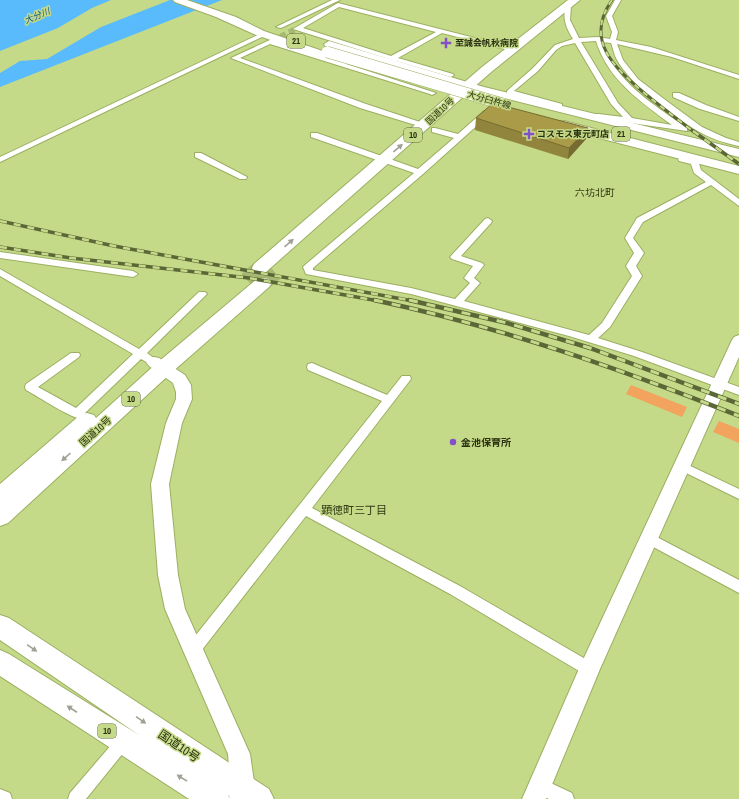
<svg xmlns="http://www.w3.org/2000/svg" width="739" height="799" font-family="'Archivo Narrow','Noto Sans JP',sans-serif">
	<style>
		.green { fill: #f2a35e }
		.water { fill: #59bbfc }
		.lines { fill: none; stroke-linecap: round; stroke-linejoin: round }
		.street-tunnel { stroke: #a6b871; stroke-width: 6; stroke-dasharray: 6 3.5; stroke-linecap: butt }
		.highway-tunnel { stroke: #a6b871; stroke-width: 16; stroke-dasharray: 16 8; stroke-linecap: butt }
		.street-casing { stroke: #9caf61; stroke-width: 2 }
		.secondary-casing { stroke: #9caf61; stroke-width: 2 }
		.primary-casing { stroke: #9caf61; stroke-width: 2 }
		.highway-casing { stroke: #9caf61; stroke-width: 2 }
		.street { fill: #fff; fill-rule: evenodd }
		.secondary { fill: #fff; fill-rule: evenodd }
		.primary { fill: #fff; fill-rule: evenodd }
		.highway { fill: #fff; fill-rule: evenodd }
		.rail-far2-casing { stroke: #5b6736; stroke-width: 3 }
		.rail-far1-casing { stroke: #5b6736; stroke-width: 3.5 }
		.rail-casing { stroke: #5b6736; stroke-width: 4.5 }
		.rail-far2 { stroke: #c5da89; stroke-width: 2; stroke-dasharray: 5.5; stroke-linecap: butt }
		.rail-far1 { stroke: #c5da89; stroke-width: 2.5; stroke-dasharray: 7; stroke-linecap: butt }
		.rail { stroke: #c5da89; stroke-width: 3; stroke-dasharray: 9; stroke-linecap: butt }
		.primary-bridge-casing { stroke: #9caf61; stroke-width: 12; stroke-linecap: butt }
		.primary-bridge { stroke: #fff; stroke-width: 11 }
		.wall { fill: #91853d }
		.shaded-wall { fill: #766c32 }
		.building { fill: #a99b47; stroke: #766c32 }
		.oneway { fill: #9fa293 }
		.poi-dot { fill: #8450c8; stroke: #c5da89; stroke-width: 1.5 }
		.labels { text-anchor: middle; stroke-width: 3; stroke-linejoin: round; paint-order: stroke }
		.far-water-label { font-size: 9px; font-style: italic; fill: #125b86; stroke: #c5da89 }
		.shield { fill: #c5da89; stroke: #586434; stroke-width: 1 }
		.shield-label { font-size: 9px; font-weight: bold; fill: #2a3110 }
		.far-poi-label { font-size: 9px; font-weight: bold; fill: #2a3110; stroke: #c5da89; text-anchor: start }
		.far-street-label { font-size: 9px; fill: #2a3110; stroke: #c5da89 }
		.far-quarter-label { font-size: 10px; fill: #313b11; stroke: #c5da89 }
		.street-label { font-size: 10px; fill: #2a3110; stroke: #c5da89 }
		.poi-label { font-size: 10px; font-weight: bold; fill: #2a3110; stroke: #c5da89; text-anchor: start }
		.neighbourhood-label { font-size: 11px; fill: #313b11; stroke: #c5da89 }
		.near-street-label { font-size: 12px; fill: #2a3110; stroke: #c5da89 }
	</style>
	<rect width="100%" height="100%" fill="#c5da89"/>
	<path class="green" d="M631,385L687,407L682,417L626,394Z
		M719,421L739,429V443L713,432Z"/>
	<path class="water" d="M0,0H111L92,8L58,28L0,51Z
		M170,0H222L0,87V73L20,61L47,59L101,27Z"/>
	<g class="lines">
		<path class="street-tunnel" d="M272,41L296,29
			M684,129H699"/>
		<path class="highway-tunnel" d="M247,280L260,268
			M263,283L277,271"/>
		<defs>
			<path id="street" d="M332,0H340L281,28L276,27Z
				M615,0H621L612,16L618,32L616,40L651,47L739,75V79L672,57L617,44L623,60L638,79L668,102L702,127L726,138L739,142V146C724,143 709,138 696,130C672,115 630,84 617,60C614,55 613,48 611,43L602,42C613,73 637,93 664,112C671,117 679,123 687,127V131L596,118V114H599L623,117L611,104L575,43L562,46L556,50L538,71L514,91L562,104V108H556L507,93V91L533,68L555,45L573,39C566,28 562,18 566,5L571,6L570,20L579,38L598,37L610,39L612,32L606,16ZM596,41C608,80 641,102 672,125L632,118L618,103L581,42Z
				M338,3L514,48L515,49L512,51L442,33L398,58L453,74L454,75L451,77L396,61L395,65H391L389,59L293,29ZM339,7L436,32L391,56L303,28Z
				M264,32L266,33V35L0,162V157Z
				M272,39L275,41L436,93L432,95L430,94L270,44L240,58L366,104L429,125L425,127H422L360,108L231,58Z
				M673,93H679L706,105L739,117V121L700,109L673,97Z
				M484,111H490L491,113L423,174L313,268V270L411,288L455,299L470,283L464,278L473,266L452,259L450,257L485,219L488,218L492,221L491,223L461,256L482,263L484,265L474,278L480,283L464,301L589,335L602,323L632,276L626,266L634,253L625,238L637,218L706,182L694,173L691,164L679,161L678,159L682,157L698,160L701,170L739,199V206L711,185L643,222L633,238L644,253L636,266L642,276L610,327L598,338L642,352L739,387V395L634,356L569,336L411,294L306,274L303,267L305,265L414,173L311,137V133H317L418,169L454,138L432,132V128H435L458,134Z
				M195,153H201L247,177L246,179H240L195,157Z
				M0,252L133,271L138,274L133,277L0,258Z
				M0,269L139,349L199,292H205L207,294L147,353L159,362L158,364H150L141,359L85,413L88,416L86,419C75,422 38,396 26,390L25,387L26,384L71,353H79L80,355L79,357L38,387L76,408L133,354L0,276Z
				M312,363L387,395L402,376H410L411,379L312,508L460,586L594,664L596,669L594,674L589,676L584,674L450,594L306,516L198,655L193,656L188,655L186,650L188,645L382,401L308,370L307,367L308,364Z
				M682,462L739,489V499L678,469L676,466L678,463Z
				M649,533L739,580V593L644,542L643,538L644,534Z
				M123,735L128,737L131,742L128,747L86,799H68L70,793L118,737Z
				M540,778L572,793L574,799H549L534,792L532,786L534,780Z
				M0,789L10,793L12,799H0Z"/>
			<path id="secondary" d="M739,335V357L600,669L546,799H522L582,662L732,340L734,337Z
				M154,357L159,358L185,375L191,385L192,399L182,423L169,484L178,575L185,609L250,754L255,789L253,799H229L231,789L228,754L165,609L158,575L151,484L166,423L176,399V392L173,383L149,366L146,362L149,358Z"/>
			<path id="primary" d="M173,0H187L236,17L264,31L349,60L350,62L349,64H341L256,35L216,17L175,2Z
				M329,41L484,87L739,149V157L476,91L325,46L324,44Z
				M564,121L739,166V174L560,128L558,125L560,122Z"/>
			<path id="highway" d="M568,0H580L490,73L266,272L260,273L254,272L252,268L254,264L482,67Z
				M263,278L269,279L272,283L269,287L171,373L8,523L0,526V484L80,415L87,413L94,415L96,418L157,363L257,279Z
				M0,615L9,618L269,789L274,799H233L228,795L230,799H189L0,676V650L9,654L139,735L0,640Z"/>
		</defs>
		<use href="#street" class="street-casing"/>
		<use href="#secondary" class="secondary-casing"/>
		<use href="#primary" class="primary-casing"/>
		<use href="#highway" class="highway-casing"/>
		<use href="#street" class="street"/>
		<use href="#secondary" class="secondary"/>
		<use href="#primary" class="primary"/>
		<use href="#highway" class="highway"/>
		<defs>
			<path id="rail-far2" d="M612,0C584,40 614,67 643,92C660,106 677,119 694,132"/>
			<path id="rail-far1" d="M693,131L739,164
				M0,221L114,246L413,301
				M0,247L71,258L249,278L379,301"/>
			<path id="rail" d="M374,300C501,327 618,368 739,416
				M409,300L507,323L590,348L739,404"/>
		</defs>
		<use href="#rail-far2" class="rail-far2-casing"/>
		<use href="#rail-far1" class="rail-far1-casing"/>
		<use href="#rail" class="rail-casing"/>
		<use href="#rail-far2" class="rail-far2"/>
		<use href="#rail-far1" class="rail-far1"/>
		<use href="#rail" class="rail"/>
		<defs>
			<path id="primary-bridge" d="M327,52L503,104"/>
		</defs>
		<use href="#primary-bridge" class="primary-bridge-casing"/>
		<use href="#primary-bridge" class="primary-bridge"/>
	</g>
	<path class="wall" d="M476,118L588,128L586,139L568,159L475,130Z"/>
	<path class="shaded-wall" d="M588,128L586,139L568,159L569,148Z"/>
	<path class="building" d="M493,103L588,128L569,148L476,118Z"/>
	<defs><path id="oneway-solid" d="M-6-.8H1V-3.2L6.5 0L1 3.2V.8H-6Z"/></defs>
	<g class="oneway">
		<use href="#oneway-solid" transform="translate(398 148) rotate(-40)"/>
		<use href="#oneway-solid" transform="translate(289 243) rotate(-41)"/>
		<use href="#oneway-solid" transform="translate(66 457) rotate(138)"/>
		<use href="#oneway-solid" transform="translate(32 648) rotate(34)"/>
		<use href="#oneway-solid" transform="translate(72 709) rotate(-147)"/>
		<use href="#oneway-solid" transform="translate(141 720) rotate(34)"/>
		<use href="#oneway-solid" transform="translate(182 778) rotate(-148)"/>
	</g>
	<g class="poi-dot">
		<path d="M444 37h4v4h4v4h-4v4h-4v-4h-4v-4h4z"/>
		<path d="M527 128h4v4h4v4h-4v4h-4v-4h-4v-4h4z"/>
		<circle cx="453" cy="442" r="4"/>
	</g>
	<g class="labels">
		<g class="far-water-label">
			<text transform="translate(37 16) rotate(-23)" y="3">大分川</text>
		</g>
		<g class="shield">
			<rect x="287" y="34" width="18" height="14" rx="3"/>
			<rect x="612" y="127" width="18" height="14" rx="3"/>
			<rect x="404" y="128" width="18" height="14" rx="3"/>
			<rect x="122" y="392" width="18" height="14" rx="3"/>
			<rect x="98" y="724" width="18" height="14" rx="3"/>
		</g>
		<g class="shield-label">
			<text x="296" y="44">21</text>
			<text x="621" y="137">21</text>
			<text x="413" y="138">10</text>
			<text x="131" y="402">10</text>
			<text x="107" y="734">10</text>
		</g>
		<g class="far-poi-label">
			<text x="455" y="46">至誠会帆秋病院</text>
			<text x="537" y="137">コスモス東元町店</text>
		</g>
		<g class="far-street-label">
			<text transform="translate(489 100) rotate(16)" y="3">大分臼杵線</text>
			<text transform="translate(440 111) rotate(-43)" y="3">国道10号</text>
		</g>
		<g class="far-quarter-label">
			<text x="595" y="196">六坊北町</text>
		</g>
		<g class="street-label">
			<text transform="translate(95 431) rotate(-42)" y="4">国道10号</text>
		</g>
		<g class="poi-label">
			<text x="461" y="446">金池保育所</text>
		</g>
		<g class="neighbourhood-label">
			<text x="354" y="514">顕徳町三丁目</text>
		</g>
		<g class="near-street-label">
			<text transform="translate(179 746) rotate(34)" y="4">国道10号</text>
		</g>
	</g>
</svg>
